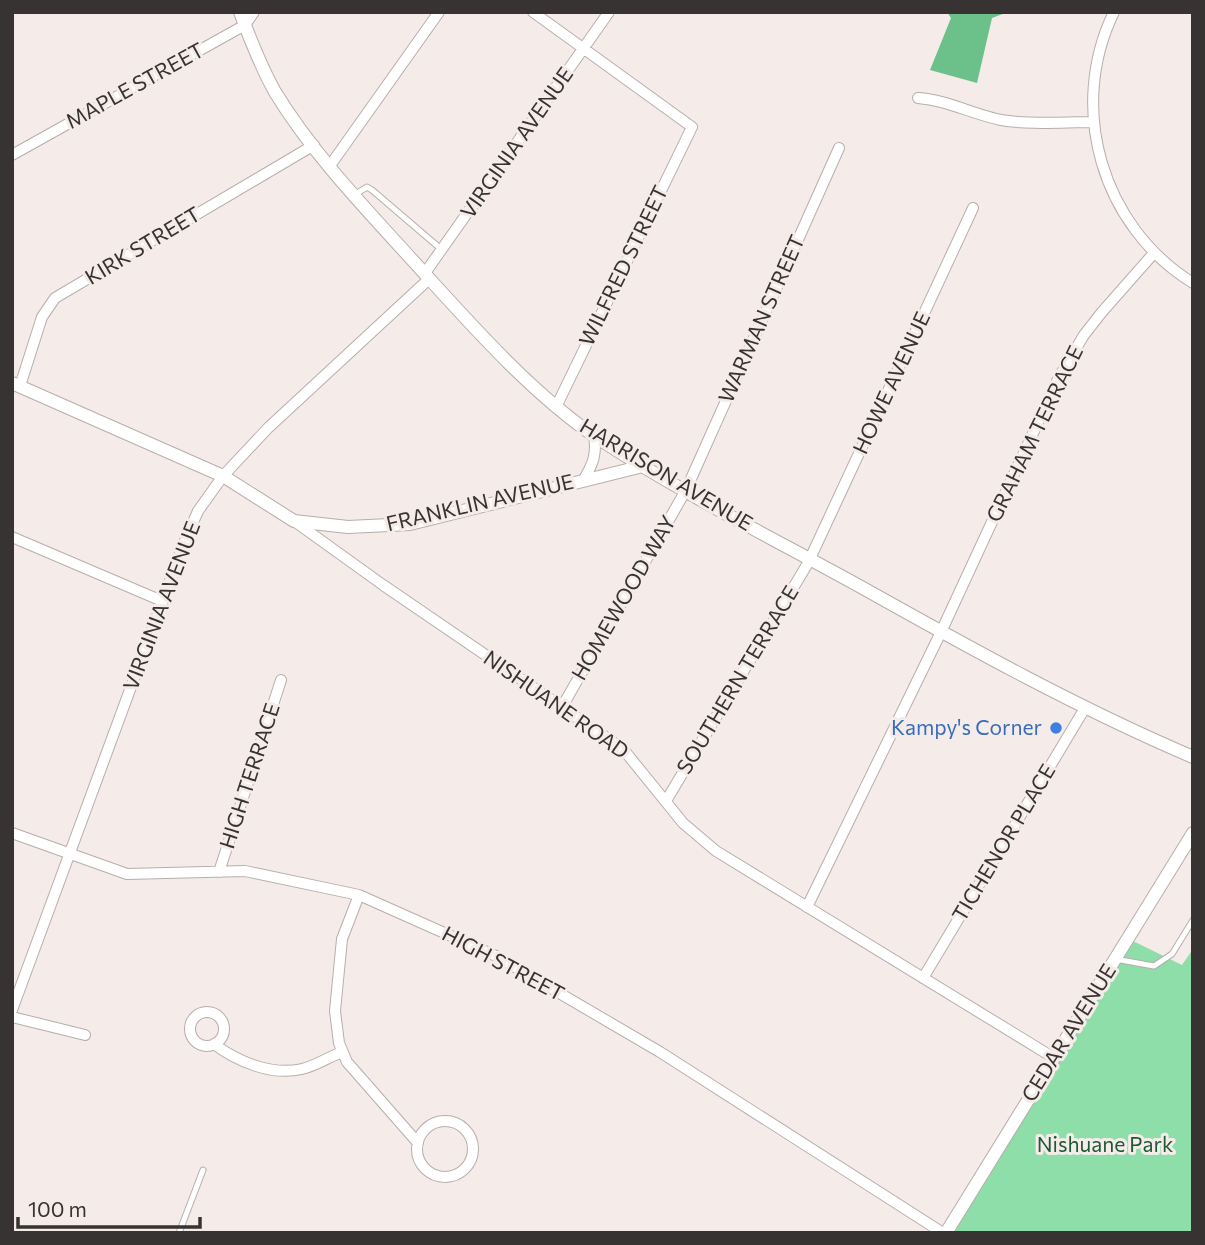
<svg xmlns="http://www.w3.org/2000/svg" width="1205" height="1245" font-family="Commissioner,sans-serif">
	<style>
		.green { fill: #8edea9 }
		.forest { fill: #6cc08a }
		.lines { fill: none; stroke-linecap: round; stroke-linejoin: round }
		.service-casing { stroke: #b7aeab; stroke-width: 7 }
		.minor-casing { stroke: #b7aeab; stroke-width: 12 }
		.tertiary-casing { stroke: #b7aeab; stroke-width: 14 }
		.service { stroke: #fff; stroke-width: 5 }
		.minor { stroke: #fff; stroke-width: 10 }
		.tertiary { stroke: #fff; stroke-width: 12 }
		.shop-dot { fill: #3f7fe0; stroke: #f5ece9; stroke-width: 2.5 }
		.labels { text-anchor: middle; stroke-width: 6; stroke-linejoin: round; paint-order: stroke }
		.street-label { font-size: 21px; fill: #363332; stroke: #f5ece9 }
		.shop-label { font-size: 21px; fill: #366cbe; stroke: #f5ece9; text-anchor: end }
		.park-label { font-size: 21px; fill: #1c5936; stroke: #f5ece9 }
	</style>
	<rect width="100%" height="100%" fill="#f5ece9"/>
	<path class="green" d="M1133,941L1182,965L1193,949V1233H946Z"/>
	<path class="forest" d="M947,12H1008L992,18L977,83L930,70L951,18Z"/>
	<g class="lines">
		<defs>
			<path id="service" d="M354,195L367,187L372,190L441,249
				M1115,959L1154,966L1172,954L1193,920
				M179,1233L203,1170"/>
			<path id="minor" d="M533,12L692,127L557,405
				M1114,12C1067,108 1102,227 1193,283
				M918,98C947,100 972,114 1001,120C1030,125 1063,122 1093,122
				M12,155L245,25L254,12
				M329,167L439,12
				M425,273L609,12
				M20,386L42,317L55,298L314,145
				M584,479C593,464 597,454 594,435
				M294,521L383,585L623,749L683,823L716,851L1054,1058
				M12,537L162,601
				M562,707L686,490L839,148
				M666,801L808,563L973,208
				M12,833L127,874L245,871L359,895L496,956L660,1052L943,1233
				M219,872L281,680
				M359,895L342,939L335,1011L339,1043L347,1062L418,1143
				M807,907L941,632L1059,377L1084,335L1102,312L1154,253
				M923,978L1085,708
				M12,1010L184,543L198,511L223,476L268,428L429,279
				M190 1029a17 17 0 1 1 34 0a17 17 0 1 1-34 0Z
				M12,1017L85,1035
				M214,1044C238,1062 272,1076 302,1069C315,1066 329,1057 342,1052
				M417 1149a28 28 0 1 1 56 0a28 28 0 1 1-56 0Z"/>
			<path id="tertiary" d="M240,12C250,39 261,67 275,92C316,159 373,216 425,274C475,329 534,395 596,437C680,492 772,538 861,587C970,648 1078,708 1193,757
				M12,383L223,476L294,521L348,527L410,524L643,466
				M946,1233L1193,833"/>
		</defs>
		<use href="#service" class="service-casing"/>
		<use href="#minor" class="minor-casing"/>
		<use href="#tertiary" class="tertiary-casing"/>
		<use href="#service" class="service"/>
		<use href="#minor" class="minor"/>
		<use href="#tertiary" class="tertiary"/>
	</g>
	<circle class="shop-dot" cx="1056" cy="728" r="7"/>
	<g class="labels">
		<g class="street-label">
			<text transform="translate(135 86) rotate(-29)" y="7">MAPLE STREET</text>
			<text transform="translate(517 143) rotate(-55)" y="7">VIRGINIA AVENUE</text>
			<text transform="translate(143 246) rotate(-31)" y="7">KIRK STREET</text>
			<text transform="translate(624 266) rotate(-64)" y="7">WILFRED STREET</text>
			<text transform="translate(762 319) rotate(-66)" y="7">WARMAN STREET</text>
			<text transform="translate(892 383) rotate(-65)" y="7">HOWE AVENUE</text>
			<text transform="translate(1035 434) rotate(-64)" y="7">GRAHAM TERRACE</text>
			<text transform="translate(666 475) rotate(31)" y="7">HARRISON AVENUE</text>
			<text transform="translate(480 503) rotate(-13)" y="7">FRANKLIN AVENUE</text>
			<text transform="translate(624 598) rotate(-60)" y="7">HOMEWOOD WAY</text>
			<text transform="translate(162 606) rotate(-69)" y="7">VIRGINIA AVENUE</text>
			<text transform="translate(738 680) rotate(-59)" y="7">SOUTHERN TERRACE</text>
			<text transform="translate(556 705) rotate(35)" y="7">NISHUANE ROAD</text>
			<text transform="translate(250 776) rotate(-72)" y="7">HIGH TERRACE</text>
			<text transform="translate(1004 843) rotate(-59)" y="7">TICHENOR PLACE</text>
			<text transform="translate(503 964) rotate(28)" y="7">HIGH STREET</text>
			<text transform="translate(1069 1033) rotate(-58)" y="7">CEDAR AVENUE</text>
		</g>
		<g class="shop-label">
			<text x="1042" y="735">Kampy's Corner</text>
		</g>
		<g class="park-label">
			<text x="1105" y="1152">Nishuane Park</text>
		</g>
	</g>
	<rect width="1205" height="1245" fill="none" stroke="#363332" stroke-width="28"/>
	<path d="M18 1217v10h182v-10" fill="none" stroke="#363332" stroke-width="3.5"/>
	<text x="28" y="1217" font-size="21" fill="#363332" stroke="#f5ece9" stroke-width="5" paint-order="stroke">100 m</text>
</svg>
